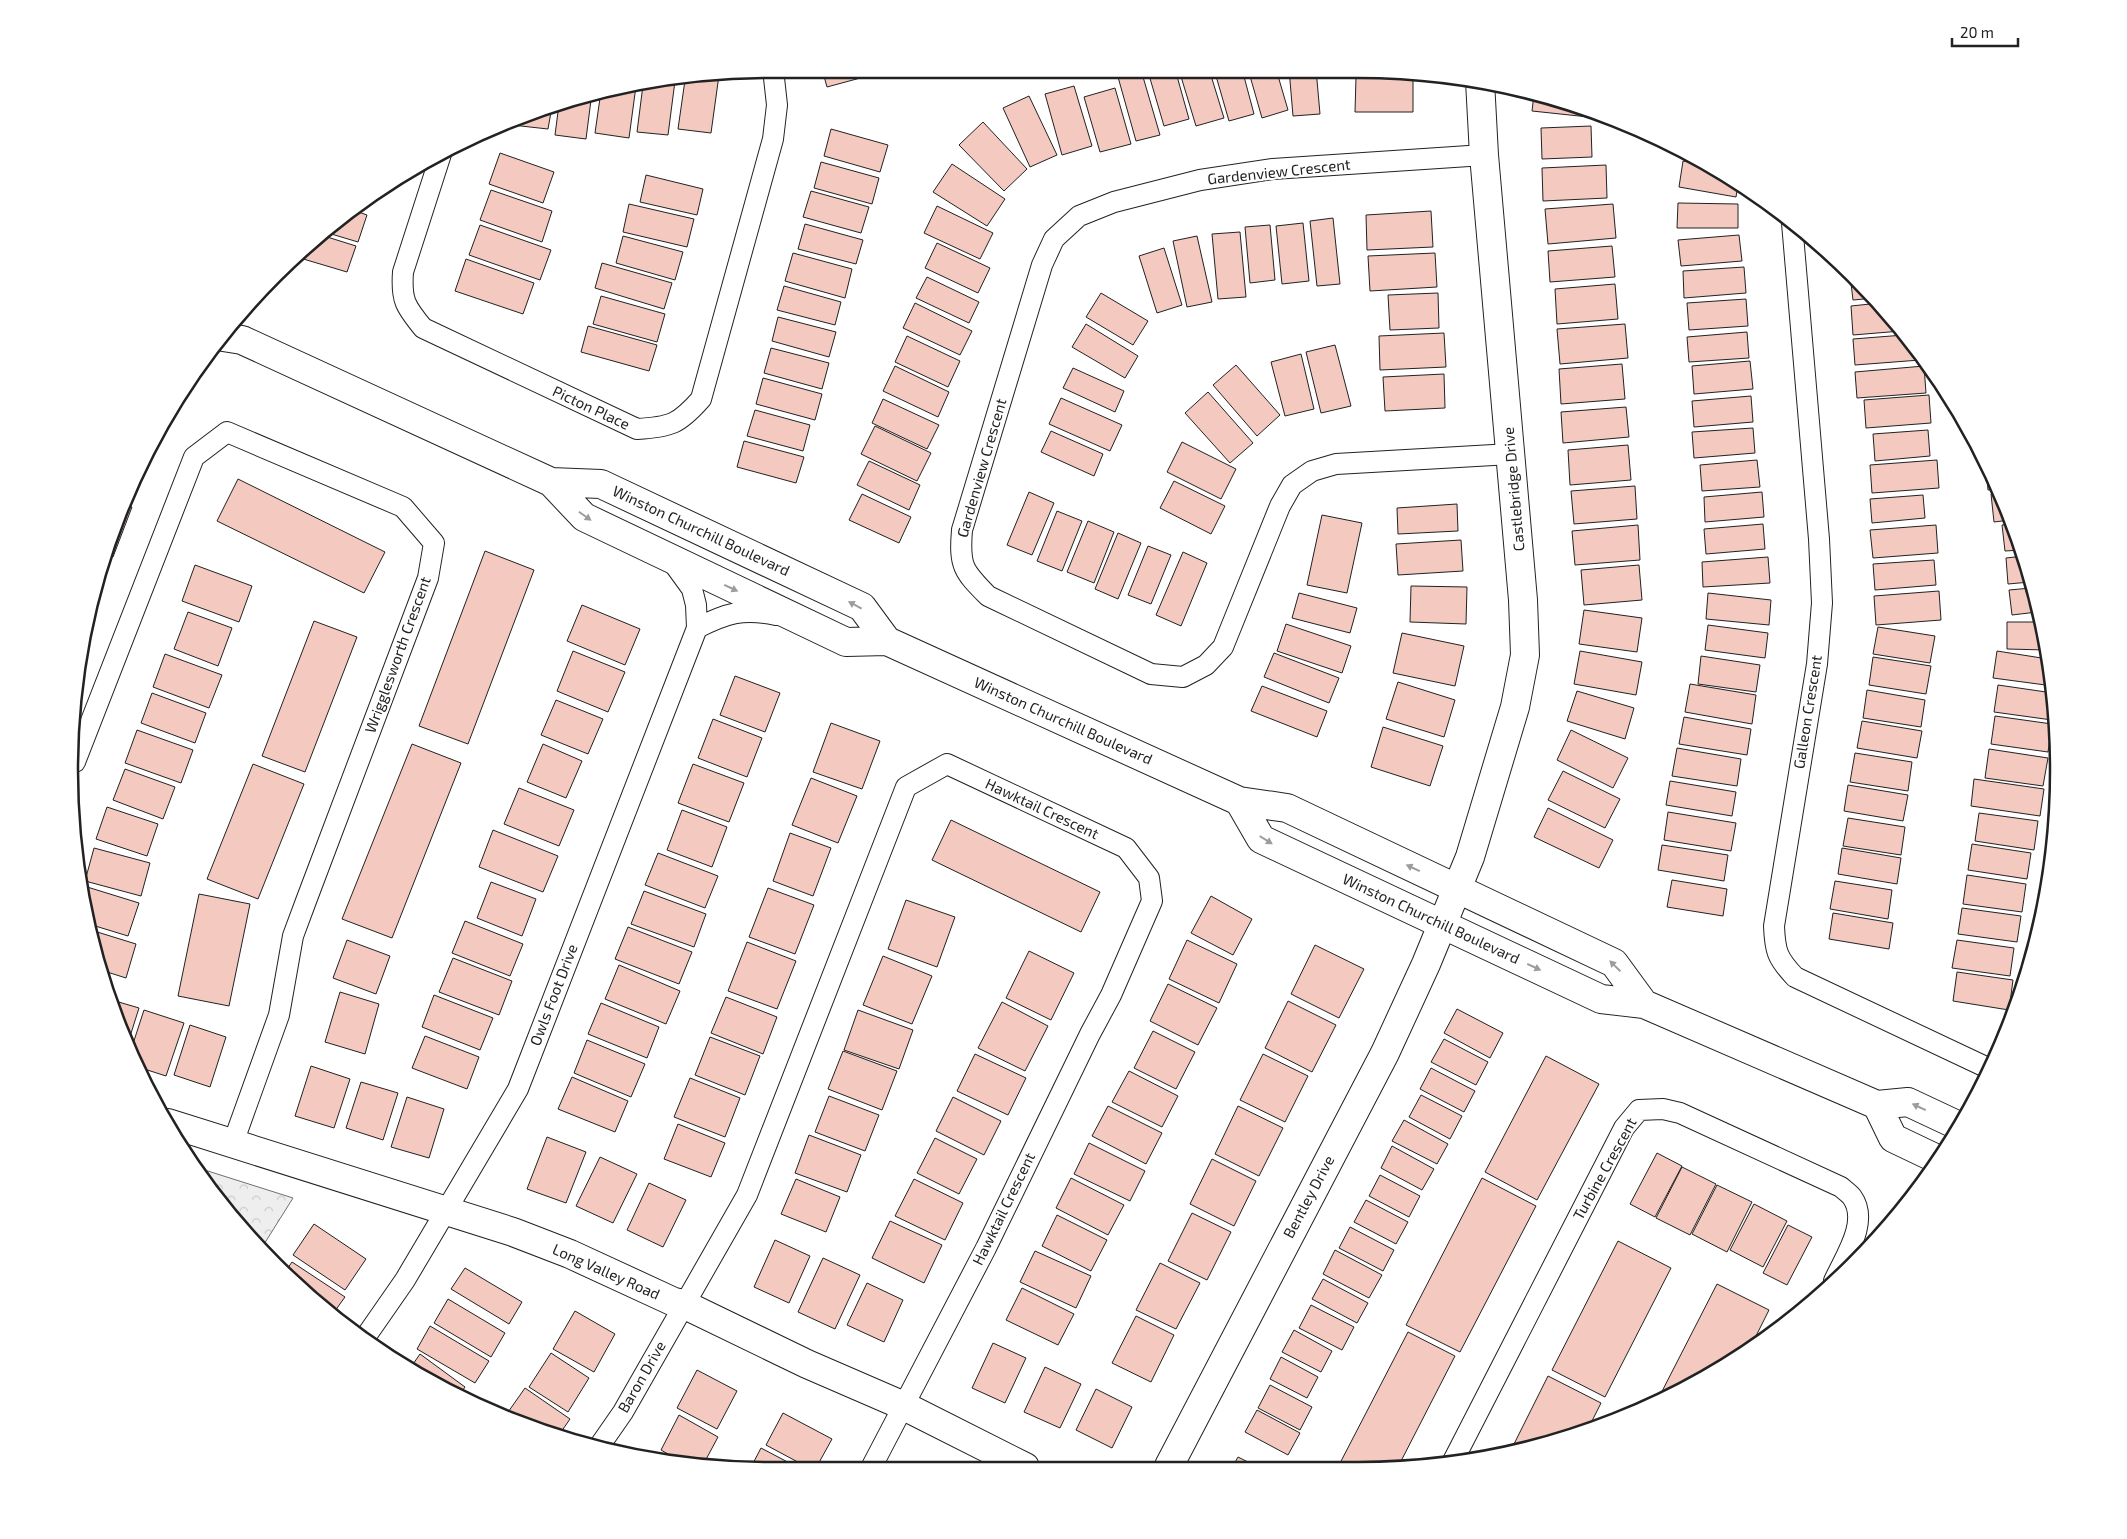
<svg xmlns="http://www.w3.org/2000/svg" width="2127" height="1539" font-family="'Exo 2',sans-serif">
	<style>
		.park { fill: url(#park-crowns); stroke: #6f6f6f }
		.building { fill: #f3c9c0; stroke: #222 }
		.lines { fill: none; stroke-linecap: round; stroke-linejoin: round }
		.street-casing { stroke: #222; stroke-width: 22 }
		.secondary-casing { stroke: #222; stroke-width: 30 }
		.street { stroke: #fff; stroke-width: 20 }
		.secondary { stroke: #fff; stroke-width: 28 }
		.oneway { fill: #9c9c9c }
		.labels { text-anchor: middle; stroke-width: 4; stroke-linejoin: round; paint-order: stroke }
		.street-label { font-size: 15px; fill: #222; stroke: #fff }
		.rim { fill: none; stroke: #222; stroke-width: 2.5 }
	</style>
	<defs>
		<pattern id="park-crowns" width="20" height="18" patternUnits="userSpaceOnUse" patternTransform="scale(1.25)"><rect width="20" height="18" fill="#eee"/><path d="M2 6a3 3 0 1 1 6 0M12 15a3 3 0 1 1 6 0" fill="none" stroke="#ccc"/></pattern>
	</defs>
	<rect width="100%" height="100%" fill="#fff"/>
	<path class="park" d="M192,1166L293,1198L261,1249L242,1231Z"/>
	<path class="building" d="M822,69H862L864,77L827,87Z
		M866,69H900L901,70L869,78Z
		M908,69H940L910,77Z
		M1171,69H1175L1189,119L1164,126L1149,75Z
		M1184,69H1209L1224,118L1196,126L1179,70Z
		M1214,69H1242L1254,114L1229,121Z
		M1248,69H1276L1288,110L1262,118Z
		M1289,69H1316L1320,114L1293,116Z
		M1141,70L1160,135L1136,141L1118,77Z
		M719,75L711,133L678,129L685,80Z
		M1356,77H1413V112H1355Z
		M675,81L668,135L637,132L643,85Z
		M636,86L629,138L595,133L601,91Z
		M1074,86L1092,146L1062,155L1045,94Z
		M1115,88L1131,144L1100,152L1084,97Z
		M592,92L586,139L555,135L559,104Z
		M1534,94L1599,114L1598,118L1532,111Z
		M1029,96L1057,155L1030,167L1003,108Z
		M552,106L548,129L512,125V121Z
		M983,122L1027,169L1004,191L959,145Z
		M1591,126L1592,157L1542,159L1541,128Z
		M831,129L888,145L880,172L824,156Z
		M500,153L554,172L543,203L489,184Z
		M1683,161L1714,167L1738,184L1736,197L1679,187Z
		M821,162L879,178L872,204L814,188Z
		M952,164L1005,199L987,226L933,192Z
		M1606,165L1607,198L1543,201L1542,168Z
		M646,175L703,189L697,215L640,202Z
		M491,190L552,211L542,242L480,220Z
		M811,191L869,207L861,233L803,217Z
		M365,200L362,209L357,207Z
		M1678,203L1738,204V228H1677Z
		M629,204L694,219L687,247L623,232Z
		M1613,204L1616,238L1548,244L1545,209Z
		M937,206L993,233L980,259L924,233Z
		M353,210L367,215L358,242L328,233Z
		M1431,211L1433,247L1367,250L1366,215Z
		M1333,218L1340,284L1317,286L1310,221Z
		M1303,223L1309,281L1282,284L1276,226Z
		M805,224L863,240L856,264L798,249Z
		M480,225L551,250L540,280L469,255Z
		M1270,225L1275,280L1250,283L1245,227Z
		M1240,232L1246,297L1218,299L1212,234Z
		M1739,235L1742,261L1681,266L1678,240Z
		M324,236L356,246L347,272L300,258Z
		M623,236L683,252L675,280L616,263Z
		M1197,236L1212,302L1187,307L1173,241Z
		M937,243L990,268L978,293L925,268Z
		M1612,246L1615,277L1550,282L1548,251Z
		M1164,248L1182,305L1157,313L1139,256Z
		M793,253L852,269L845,298L785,281Z
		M1435,253L1437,287L1370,291L1368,256Z
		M466,259L534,283L523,314L455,291Z
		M602,263L672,283L664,309L595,288Z
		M1744,267L1746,293L1684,298L1683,271Z
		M1850,275H1851L1875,298L1853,300Z
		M927,277L979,302L969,323L916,298Z
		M1615,284L1618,319L1557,324L1555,289Z
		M784,286L841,302L835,325L777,310Z
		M1101,293L1148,321L1133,345L1086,317Z
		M1438,293L1439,328L1390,330L1388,295Z
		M601,296L665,314L657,342L593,324Z
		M1746,299L1748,326L1689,330L1687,303Z
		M915,303L972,331L960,355L903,328Z
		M1880,303L1901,331L1853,335L1851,306Z
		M778,317L836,332L829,357L772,341Z
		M1086,324L1138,356L1125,378L1072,347Z
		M1625,324L1628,358L1560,364L1557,329Z
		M588,326L657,345L649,371L581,352Z
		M1747,332L1749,358L1689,362L1687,337Z
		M1444,333L1446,367L1380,370L1379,336Z
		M1904,335L1919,356L1920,360L1855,365L1853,339Z
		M907,336L960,361L948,387L895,362Z
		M1335,345L1351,406L1321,413L1306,352Z
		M771,348L829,363L822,389L764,373Z
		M1301,354L1314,409L1285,416L1271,362Z
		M1750,361L1753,389L1694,394L1692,366Z
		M1622,364L1625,399L1561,404L1559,369Z
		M1236,365L1280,415L1257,436L1213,385Z
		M895,366L949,392L938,417L883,391Z
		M1924,366L1926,393L1857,398L1855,372Z
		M1073,368L1124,391L1115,412L1063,388Z
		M1444,374L1445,408L1385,411L1383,377Z
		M763,378L822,394L815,420L756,404Z
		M1208,392L1253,443L1230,463L1185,413Z
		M1929,395L1931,423L1866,428L1864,400Z
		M1751,396L1753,422L1694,427L1692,401Z
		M1061,398L1122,425L1110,451L1049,424Z
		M883,399L939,425L927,449L872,423Z
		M1626,407L1629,437L1563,443L1561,412Z
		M755,410L810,425L803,451L747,436Z
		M875,426L931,453L917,481L861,454Z
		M1753,428L1755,453L1694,458L1692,432Z
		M1928,430L1930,456L1875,461L1873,434Z
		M1051,431L1103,454L1094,476L1041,452Z
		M744,441L804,457L796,483L737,467Z
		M1182,442L1236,469L1221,499L1167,472Z
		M1628,445L1631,480L1570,485L1568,450Z
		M147,451L151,453L132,502L125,499L141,460Z
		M1757,460L1760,487L1702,491L1700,465Z
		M1937,460L1939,488L1872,493L1870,465Z
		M869,461L920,485L909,510L857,485Z
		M1986,466L1996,489L1988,490Z
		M238,479L385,552L364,593L217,521Z
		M1174,481L1225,506L1211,534L1160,508Z
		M1635,486L1637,519L1574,524L1571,491Z
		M1029,492L1054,503L1032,555L1007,545Z
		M1762,492L1764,517L1705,522L1704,497Z
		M1998,493L2010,520L1994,522L1991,494Z
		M862,494L911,517L899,543L849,520Z
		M1923,495L1925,518L1872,523L1870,499Z
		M123,504L132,507L113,557L104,554Z
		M1457,504L1458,531L1398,534L1397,508Z
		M1057,511L1082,521L1062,571L1037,561Z
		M1322,515L1362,523L1347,593L1307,585Z
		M1088,521L1114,532L1094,583L1067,572Z
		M1763,524L1765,549L1706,554L1704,529Z
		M2012,524L2022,550L2005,551L2002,525Z
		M1638,525L1640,560L1575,565L1572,531Z
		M1936,525L1938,553L1873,558L1870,530Z
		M1118,533L1141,543L1118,599L1095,589Z
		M1461,540L1463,571L1398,575L1396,544Z
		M1148,546L1171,555L1151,604L1128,595Z
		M485,551L534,570L468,744L419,726Z
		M1183,552L1207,563L1181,626L1156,615Z
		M2024,556L2030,582L2008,584L2006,558Z
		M1768,557L1770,583L1703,587L1702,562Z
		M103,559L108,561L93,599Z
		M1934,560L1936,585L1875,590L1873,564Z
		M195,565L252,586L239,622L182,601Z
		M1639,565L1642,600L1584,605L1581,570Z
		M1411,586L1467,587L1466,624L1410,622Z
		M2031,588L2037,612L2012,615L2009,590Z
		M1939,591L1941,620L1876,625L1874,596Z
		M1299,593L1357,608L1350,633L1292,618Z
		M1708,593L1771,600L1769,625L1706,619Z
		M582,605L640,629L625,665L567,641Z
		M1584,610L1642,618L1637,652L1579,644Z
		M188,612L232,628L218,666L174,649Z
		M314,621L357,637L305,772L262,756Z
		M2007,622H2039L2046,650L2007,649Z
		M1286,624L1351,646L1342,673L1277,651Z
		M1708,625L1768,633L1765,658L1705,650Z
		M1878,627L1935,636L1930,663L1873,654Z
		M1402,633L1464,646L1455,686L1393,673Z
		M573,651L625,672L608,712L557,691Z
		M1580,651L1642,662L1636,695L1574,684Z
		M1997,651L2048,659L2053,686L1993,678Z
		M1274,653L1339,678L1329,703L1264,677Z
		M165,654L222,675L209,708L153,687Z
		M1701,656L1760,665L1756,692L1698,684Z
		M1873,657L1931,666L1926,694L1869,685Z
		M735,676L780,693L765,732L720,715Z
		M1398,682L1455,700L1444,737L1386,719Z
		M1690,684L1756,695L1752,724L1685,712Z
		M1998,685L2053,693L2052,720L1994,712Z
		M1262,686L1327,711L1317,737L1251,711Z
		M1867,690L1925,700L1921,727L1863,718Z
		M1577,691L1634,708L1625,739L1567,721Z
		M152,693L206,713L195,743L141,723Z
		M556,700L603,719L588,754L541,735Z
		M1995,716L2052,724L2048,752L1991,744Z
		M1684,717L1751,729L1747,755L1679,744Z
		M713,719L762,738L747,777L698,758Z
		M1862,721L1922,731L1917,758L1857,748Z
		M831,723L880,741L862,789L813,772Z
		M1383,727L1443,746L1430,786L1371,767Z
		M137,730L193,750L181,783L125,763Z
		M1571,730L1628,758L1613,788L1557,760Z
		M412,744L461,763L392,938L342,919Z
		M543,744L582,761L566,798L527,782Z
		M1677,748L1741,759L1737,786L1672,776Z
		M1989,749L2048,758L2043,786L1985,778Z
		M1855,753L1912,762L1908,791L1850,782Z
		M253,764L304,784L258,899L207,879Z
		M693,764L744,783L729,822L678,803Z
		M125,769L175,787L163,819L113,800Z
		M1563,771L1620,799L1605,828L1548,800Z
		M811,778L857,796L838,843L792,825Z
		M1974,779L2044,789L2040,816L1971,806Z
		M1670,781L1736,792L1732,816L1666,805Z
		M1848,785L1908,795L1903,821L1844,811Z
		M519,788L574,810L559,846L504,824Z
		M107,807L158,824L147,856L96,839Z
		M1548,808L1613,840L1599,868L1534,837Z
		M682,810L727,827L712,867L667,850Z
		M1668,812L1736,823L1731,851L1664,840Z
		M1979,813L2038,821L2034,850L1975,841Z
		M1848,818L1905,827L1901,855L1843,846Z
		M951,820L1100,892L1081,932L932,860Z
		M493,830L558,856L543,892L479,867Z
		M790,833L831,848L813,896L773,881Z
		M1972,844L2031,853L2027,879L1968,870Z
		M1662,845L1728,855L1724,881L1658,870Z
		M94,848L150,863L141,896L85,881Z
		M1842,848L1901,858L1897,884L1838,874Z
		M658,853L718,876L705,908L645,885Z
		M1967,875L2026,884L2022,912L1963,904Z
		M1672,880L1727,889L1723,916L1667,907Z
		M1835,881L1892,890L1888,919L1830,909Z
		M491,882L536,899L522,936L477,918Z
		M84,886L139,903L128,936L92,925L83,891Z
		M768,888L814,905L795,954L749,937Z
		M644,891L706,914L694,947L631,924Z
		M199,894L250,904L229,1006L178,996Z
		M1211,896L1252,919L1233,955L1191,933Z
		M906,900L955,917L937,967L888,949Z
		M1962,908L2021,916L2017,942L1958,934Z
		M1833,913L1893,923L1889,949L1829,939Z
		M465,921L523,944L510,976L452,953Z
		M628,927L692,952L679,984L615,959Z
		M94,931L136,944L126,978L104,971Z
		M347,940L390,956L376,994L333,978Z
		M1187,940L1237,964L1219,1003L1169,979Z
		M1957,940L2014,948L2010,976L1952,968Z
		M747,942L796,961L777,1009L728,991Z
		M1315,945L1364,969L1339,1018L1291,994Z
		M1029,951L1074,973L1051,1020L1006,998Z
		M883,956L932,976L912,1024L863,1005Z
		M453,958L512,981L499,1015L439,992Z
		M619,965L680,991L666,1024L605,999Z
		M1957,972L2013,980L2009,1010L1953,1001Z
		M1168,984L1217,1008L1198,1045L1150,1021Z
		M340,992L379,1004L365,1054L325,1042Z
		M434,995L493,1018L480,1050L422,1027Z
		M726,997L777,1017L763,1054L711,1033Z
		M112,1000L139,1008L127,1046L122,1038Z
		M1288,1001L1336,1025L1312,1072L1265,1048Z
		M1002,1002L1048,1026L1025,1071L978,1048Z
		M601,1003L659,1027L647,1058L588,1034Z
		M1457,1009L1503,1033L1490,1058L1444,1033Z
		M144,1010L184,1023L166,1076L138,1067L130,1053Z
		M858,1010L913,1030L899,1069L844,1050Z
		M190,1025L226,1037L210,1087L174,1075Z
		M1153,1031L1195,1052L1176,1089L1134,1068Z
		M425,1036L479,1057L467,1089L412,1068Z
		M710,1037L760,1056L745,1095L695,1075Z
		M1444,1039L1488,1062L1476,1085L1431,1062Z
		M587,1040L645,1064L631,1097L574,1073Z
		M843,1051L897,1071L882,1110L828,1089Z
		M975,1054L1026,1078L1008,1115L957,1091Z
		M1263,1054L1308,1076L1285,1122L1240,1100Z
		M1546,1056L1599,1084L1537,1200L1485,1172Z
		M311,1066L350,1079L334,1128L295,1116Z
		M1431,1068L1475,1091L1464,1112L1420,1089Z
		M1129,1071L1178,1096L1162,1127L1112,1102Z
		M572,1077L628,1101L615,1132L558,1109Z
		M690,1078L740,1098L725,1137L674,1117Z
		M361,1082L398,1093L383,1140L346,1128Z
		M1421,1095L1462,1116L1450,1139L1409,1117Z
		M829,1096L879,1115L865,1151L815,1132Z
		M407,1097L444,1109L429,1158L391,1147Z
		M953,1097L1001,1121L984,1155L936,1131Z
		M1108,1106L1162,1133L1146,1164L1092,1136Z
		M1238,1106L1283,1128L1259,1176L1215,1154Z
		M1404,1120L1448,1144L1437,1164L1392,1141Z
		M678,1124L725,1143L711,1177L664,1159Z
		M809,1135L861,1155L847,1192L795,1173Z
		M547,1137L586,1152L566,1203L527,1189Z
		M935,1138L977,1159L959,1194L917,1173Z
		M1089,1143L1145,1171L1130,1201L1074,1174Z
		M1392,1146L1434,1169L1422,1190L1381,1168Z
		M1657,1153L1682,1166L1655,1217L1630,1204Z
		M600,1157L637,1174L613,1223L576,1206Z
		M1212,1159L1256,1181L1234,1226L1190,1204Z
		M1682,1167L1716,1184L1690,1235L1656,1218Z
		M1380,1175L1420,1196L1409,1217L1369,1196Z
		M1071,1178L1124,1205L1108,1235L1056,1208Z
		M1482,1178L1536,1206L1460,1352L1406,1325Z
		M796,1179L840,1197L826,1232L781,1214Z
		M914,1179L963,1203L945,1240L895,1216Z
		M649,1183L686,1200L663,1247L627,1230Z
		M1717,1185L1752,1202L1727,1252L1692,1234Z
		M1366,1200L1408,1222L1396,1244L1354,1222Z
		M1754,1204L1787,1221L1763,1267L1730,1250Z
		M1192,1213L1231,1232L1207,1280L1168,1261Z
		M1057,1215L1107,1240L1091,1271L1042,1246Z
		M890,1221L942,1245L924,1283L872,1258Z
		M314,1224L366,1259L345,1290L293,1255Z
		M1788,1225L1812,1237L1787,1285L1763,1273Z
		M1350,1227L1394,1250L1383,1271L1339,1248Z
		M775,1240L810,1256L789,1303L754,1287Z
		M1618,1241L1671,1268L1605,1397L1552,1370Z
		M1335,1250L1382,1275L1369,1298L1323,1274Z
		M1035,1251L1091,1276L1076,1308L1020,1282Z
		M823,1258L860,1275L835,1329L798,1312Z
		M292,1262L345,1297L332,1315L285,1272Z
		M1160,1263L1200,1283L1176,1329L1136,1310Z
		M465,1268L522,1302L509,1324L451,1289Z
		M1323,1279L1368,1303L1357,1323L1312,1299Z
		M867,1283L903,1300L884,1342L847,1325Z
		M1717,1284L1769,1310L1754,1340L1667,1398L1656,1403Z
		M1022,1288L1074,1314L1058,1345L1006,1320Z
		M448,1299L505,1333L491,1357L434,1323Z
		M1311,1305L1354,1327L1342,1350L1299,1328Z
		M575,1311L615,1334L594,1372L553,1349Z
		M1136,1316L1174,1335L1151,1382L1112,1363Z
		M430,1326L489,1361L475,1383L417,1349Z
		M1294,1330L1332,1351L1321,1372L1282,1352Z
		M1408,1332L1455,1356L1399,1465H1339Z
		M993,1343L1026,1358L1005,1403L972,1388Z
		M551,1353L589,1378L568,1412L529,1387Z
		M420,1354L465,1387L458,1397L411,1367Z
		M1281,1357L1318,1377L1307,1398L1270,1379Z
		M1045,1367L1081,1384L1060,1428L1024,1412Z
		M697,1370L737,1391L717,1429L677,1408Z
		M1548,1376L1601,1403L1587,1431L1511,1450Z
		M1270,1385L1312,1407L1300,1430L1258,1408Z
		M525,1388L570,1419L559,1435L506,1415Z
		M1096,1389L1132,1407L1112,1448L1076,1430Z
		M1257,1410L1300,1433L1288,1455L1245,1432Z
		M783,1413L832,1439L816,1468H809L766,1445Z
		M679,1415L718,1437L703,1465L682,1462L661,1450Z
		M761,1448L799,1468L750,1469Z
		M654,1453L662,1459L651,1457Z
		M1238,1457L1254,1465L1233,1466Z"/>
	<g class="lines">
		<defs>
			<path id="street" d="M442,151L403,272C401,300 405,306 423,328L637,429C671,427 679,424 701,399L773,139L777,105L773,69
				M1484,155L1273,169L1200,180L1114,202L1079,216L1054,239L1042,265L962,530C959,566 963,571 988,596L1151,674L1183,677L1206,665L1223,647L1280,506L1292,485L1312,471L1336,464L1511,454
				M1792,223L1819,539L1822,603L1817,664L1774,926C1775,951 1777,958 1795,977L1990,1069
				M697,628C727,613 743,608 776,615
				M75,762L194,457L227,432L403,507L434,543L428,578L306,901L293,936L279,1015L233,1143
				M364,1339L405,1280L518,1089L697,628L696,605L692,589L671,560
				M598,1448L623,1412L747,1195L906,787L947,764L1126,848L1149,878L1152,901L1111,995L1090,1034L986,1248L871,1468
				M1452,1463L1624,1128L1639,1110L1663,1109L1680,1113L1841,1187C1844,1190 1849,1193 1852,1197C1870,1222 1844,1258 1834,1281"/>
			<path id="secondary" d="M223,337L242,340L551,482L584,517L846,642L887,641L1239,801L1287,808L1614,963L1644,1004
				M551,482L601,484L862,607L887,641
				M1239,801L1261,839L1601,999L1644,1004L1877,1105L1908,1102L1957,1125
				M1877,1105L1893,1138L1937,1159
				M168,1123L513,1232L570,1254L674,1302L683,1304L807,1364L904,1406L1025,1467
				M1169,1466L1385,1053L1426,964L1470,857L1515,707L1525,655L1523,600L1484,155L1480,81"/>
		</defs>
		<use href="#street" class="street-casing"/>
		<use href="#secondary" class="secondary-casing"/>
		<use href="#street" class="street"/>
		<use href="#secondary" class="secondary"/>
	</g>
	<defs><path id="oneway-solid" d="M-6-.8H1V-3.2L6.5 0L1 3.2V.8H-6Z" transform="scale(1.25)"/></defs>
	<g class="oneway">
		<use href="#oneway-solid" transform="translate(585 516) rotate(35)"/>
		<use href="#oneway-solid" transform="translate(731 588) rotate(25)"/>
		<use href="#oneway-solid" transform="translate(855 605) rotate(-152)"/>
		<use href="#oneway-solid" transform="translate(1266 840) rotate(32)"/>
		<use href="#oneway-solid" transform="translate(1413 868) rotate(-155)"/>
		<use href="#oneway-solid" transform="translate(1615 966) rotate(-136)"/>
		<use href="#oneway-solid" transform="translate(1534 967) rotate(25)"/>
		<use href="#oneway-solid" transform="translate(1919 1107) rotate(-155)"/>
	</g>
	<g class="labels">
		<g class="street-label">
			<text transform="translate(1279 172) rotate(-6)" y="5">Gardenview Crescent</text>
			<text transform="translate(591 408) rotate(25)" y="5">Picton Place</text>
			<text transform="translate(982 468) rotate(-74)" y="5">Gardenview Crescent</text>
			<text transform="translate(1514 489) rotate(-95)" y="5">Castlebridge Drive</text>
			<text transform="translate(701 531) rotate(25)" y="5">Winston Churchill Boulevard</text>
			<text transform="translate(398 655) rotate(-70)" y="5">Wrigglesworth Crescent</text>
			<text transform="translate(1808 712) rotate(-81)" y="5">Galleon Crescent</text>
			<text transform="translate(1063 721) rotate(24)" y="5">Winston Churchill Boulevard</text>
			<text transform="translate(1042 809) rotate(25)" y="5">Hawktail Crescent</text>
			<text transform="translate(1431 919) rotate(25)" y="5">Winston Churchill Boulevard</text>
			<text transform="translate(554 995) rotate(-69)" y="5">Owls Foot Drive</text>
			<text transform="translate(1605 1169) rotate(-61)" y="5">Turbine Crescent</text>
			<text transform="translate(1309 1197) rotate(-62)" y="5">Bentley Drive</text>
			<text transform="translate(1004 1209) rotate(-64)" y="5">Hawktail Crescent</text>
			<text transform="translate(606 1272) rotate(24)" y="5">Long Valley Road</text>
			<text transform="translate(642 1377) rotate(-60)" y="5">Baron Drive</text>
		</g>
	</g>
	<path d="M0 0H2127V1539H0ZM770 78H1358A692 692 0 0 1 2050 770V770A692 692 0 0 1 1358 1462H770A692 692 0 0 1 78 770V770A692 692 0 0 1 770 78Z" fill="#fff" fill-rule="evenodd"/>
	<path class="rim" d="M770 78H1358A692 692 0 0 1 2050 770V770A692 692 0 0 1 1358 1462H770A692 692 0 0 1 78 770V770A692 692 0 0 1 770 78Z"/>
	<path d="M1952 38v8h66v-8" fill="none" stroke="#222222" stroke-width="2.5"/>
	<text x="1960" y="38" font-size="15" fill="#222222" stroke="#ffffff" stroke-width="4" paint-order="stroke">20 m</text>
</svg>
